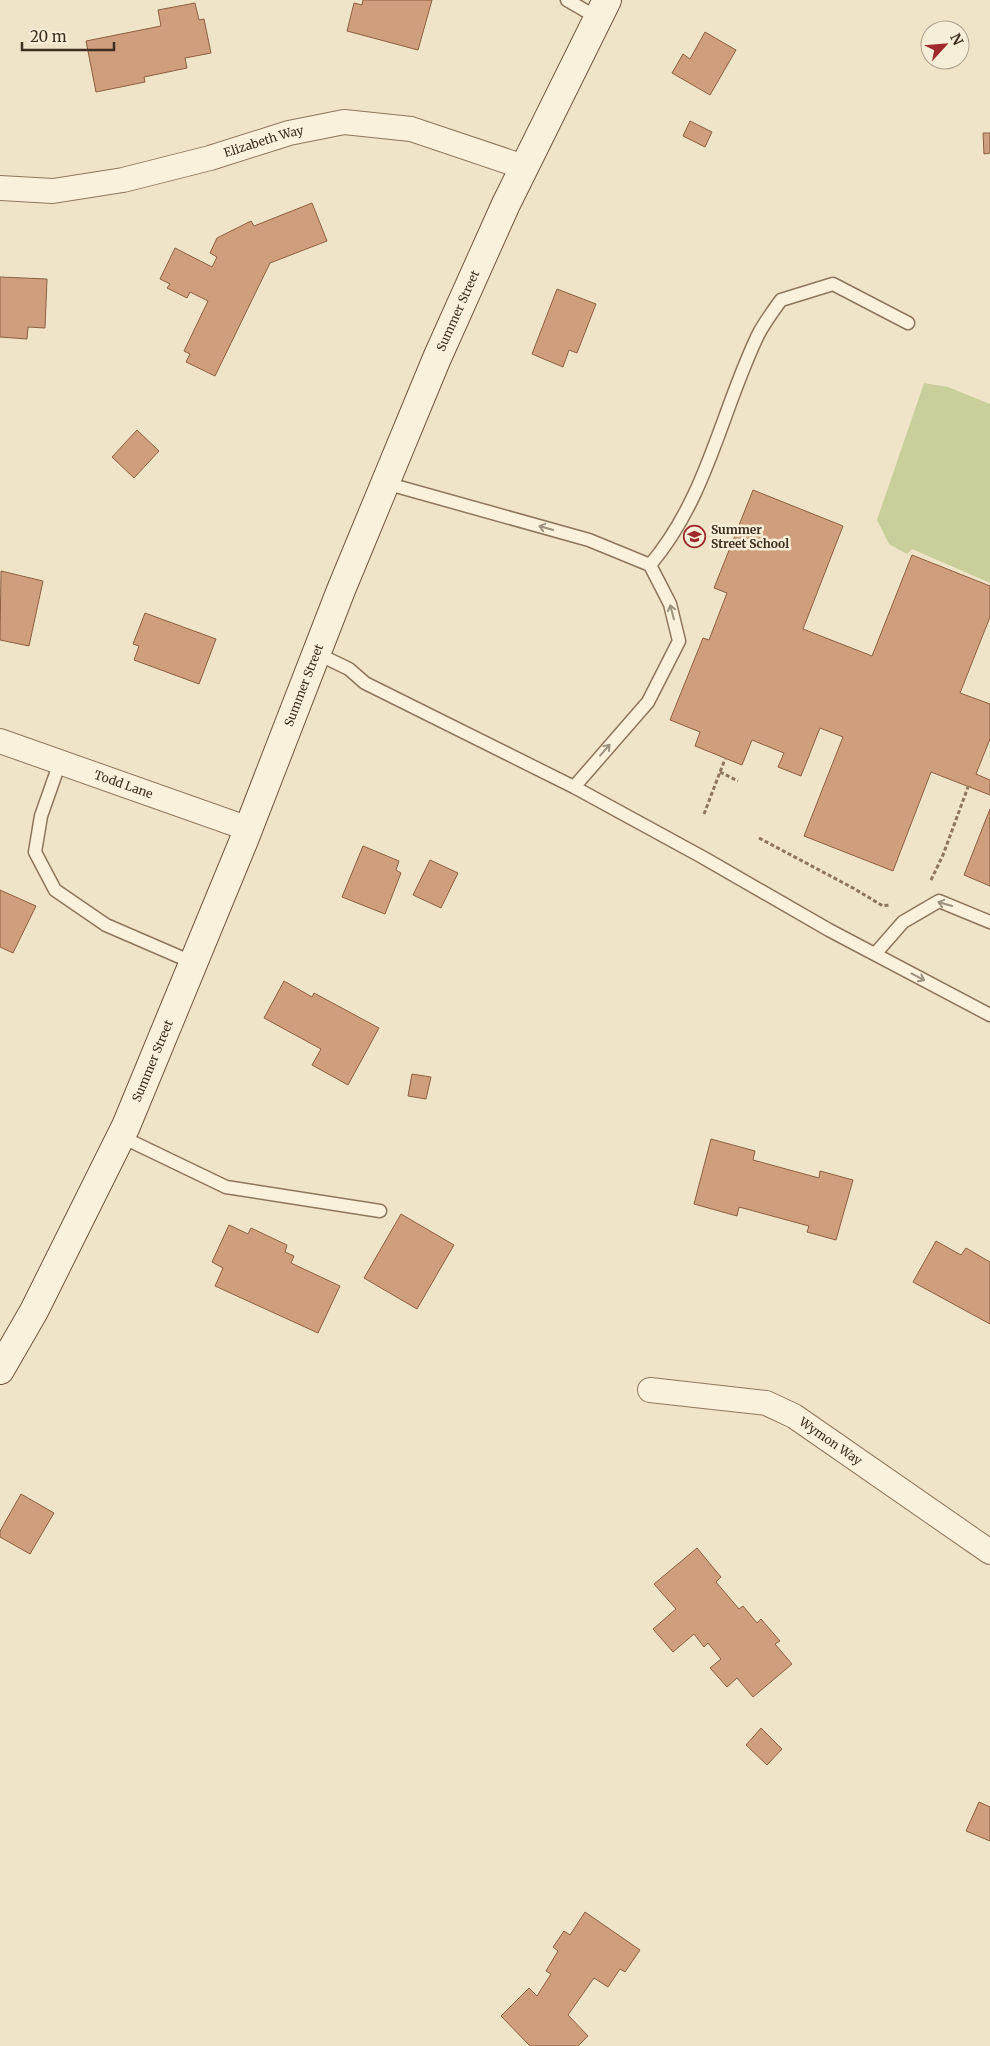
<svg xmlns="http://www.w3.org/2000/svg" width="990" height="2046" font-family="Merriweather,serif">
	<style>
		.green { fill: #c9cf9b }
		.building { fill: #cf9f7d; stroke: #8d5f41 }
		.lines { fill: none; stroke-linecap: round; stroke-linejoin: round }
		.lane-casing { stroke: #8d765c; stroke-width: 15 }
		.street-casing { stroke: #8d765c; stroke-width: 26 }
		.secondary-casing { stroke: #6f573f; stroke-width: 30 }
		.path { stroke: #8d765c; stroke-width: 3; stroke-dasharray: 4 2.5; stroke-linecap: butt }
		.lane { stroke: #faf1dc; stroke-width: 12 }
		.street { stroke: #faf1dc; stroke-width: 24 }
		.secondary { stroke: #faf1dc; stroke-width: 28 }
		.oneway { stroke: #9c907e }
		.labels { text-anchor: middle; stroke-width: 5; stroke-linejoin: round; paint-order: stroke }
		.street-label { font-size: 12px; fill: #3d2e20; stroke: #f7eed8 }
		.poi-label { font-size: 12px; font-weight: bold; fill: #3d2e20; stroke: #f7eed8; text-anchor: start }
	</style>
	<rect width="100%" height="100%" fill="#f0e4c8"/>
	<path class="green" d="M924,383L948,387L990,404V583L912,549L907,554L889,544L877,520Z"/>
	<path class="building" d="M363,0H432L418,50L347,31L354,3L362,5Z
		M195,3L199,20L204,19L211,53L185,58L187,68L144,77L145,82L96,92L86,41L161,26L158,10Z
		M705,32L736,50L710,95L672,73L683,54L690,59Z
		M690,121L712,132L705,147L683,136Z
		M983,133H990V153L984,154Z
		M312,203L327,241L270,263L215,376L186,362L190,354L184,351L208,301L190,292L187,298L167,288L170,284L160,279L175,248L212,267L217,257L210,253L217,238L251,221L254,226Z
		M0,277L47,279L45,328L28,327L27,339L0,337Z
		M557,289L596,304L577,353L569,350L563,367L532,354Z
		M137,430L159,451L134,478L112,457Z
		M753,490L843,526L803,629L872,656L912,555L990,586V617L960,693L990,704V739L976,774L990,780V795L931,772L893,871L804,836L843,737L820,728L801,776L778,767L784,753L752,740L742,765L695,746L700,732L670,720L703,638L709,640L727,593L714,588Z
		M1,571L43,581L29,646L0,640Z
		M145,613L216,639L199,684L134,660L139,646L133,644Z
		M990,809V886L964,875Z
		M363,846L399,861L396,870L401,873L385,914L342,897Z
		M430,860L458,873L441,908L413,895Z
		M0,890L36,906L13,953L0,947Z
		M284,981L312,997L314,993L379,1028L348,1085L312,1065L321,1049L264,1018Z
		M412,1074L431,1077L426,1099L408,1096Z
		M711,1139L755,1151L753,1160L819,1178L820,1171L853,1180L836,1240L807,1232L809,1226L739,1207L737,1216L694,1204Z
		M401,1214L454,1245L417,1309L364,1278Z
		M229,1225L248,1234L251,1228L287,1245L285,1252L294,1256L291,1263L340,1286L318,1333L215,1286L223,1268L212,1262Z
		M936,1241L961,1255L966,1248L990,1262V1324L913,1282Z
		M21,1494L54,1513L30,1554L0,1537V1531Z
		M697,1548L721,1577L716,1582L739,1609L743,1606L757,1623L761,1619L780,1641L775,1644L792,1664L753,1697L737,1678L727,1687L710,1668L721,1659L708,1643L704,1647L694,1634L673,1652L653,1629L676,1609L654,1584Z
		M761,1728L782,1749L767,1765L746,1745Z
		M979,1802L990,1807V1841L966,1831Z
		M585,1912L640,1950L625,1972L620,1969L608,1987L594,1978L568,2015L588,2036L578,2046H530L501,2016L529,1988L537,1996L551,1974L546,1971L558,1951L553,1947L564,1931L570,1935Z"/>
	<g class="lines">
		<defs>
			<path id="lane" d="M567,0L598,18
				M385,483L589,540L650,565L670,604L679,641L648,702L574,787
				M650,565C707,498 721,412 758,335C764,323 773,311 781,300L833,284L908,323
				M318,654L349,669L365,683L574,787L704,858L829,930L990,1015
				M60,762L41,816L35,852L55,890L106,925L194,963
				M875,954L903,922L939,901L990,922
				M120,1136L226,1187L380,1211"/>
			<g id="street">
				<path id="s1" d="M0,188L53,191L123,180L210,158L289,133L344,122L411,129L524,167"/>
				<path id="s2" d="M0,741L249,829"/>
				<path id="s3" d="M650,1390L766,1403L794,1416L990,1552"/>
			</g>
			<g id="secondary">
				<path id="s4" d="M0,1370L34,1311L126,1126L244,840L341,590L437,358L506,204L607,0"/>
			</g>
		</defs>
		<use href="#lane" class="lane-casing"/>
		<use href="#street" class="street-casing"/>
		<use href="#secondary" class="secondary-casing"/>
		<path class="path" d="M720,772L738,781
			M704,814L725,759
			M759,838L853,888L883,906L889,905
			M931,880L943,855L968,787"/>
		<use href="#lane" class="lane"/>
		<use href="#street" class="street"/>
		<use href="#secondary" class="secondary"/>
	</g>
	<defs><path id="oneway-shaft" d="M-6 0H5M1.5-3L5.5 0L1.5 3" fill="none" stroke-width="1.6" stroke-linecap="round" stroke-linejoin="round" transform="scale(1.25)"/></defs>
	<g class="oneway">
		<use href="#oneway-shaft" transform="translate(546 528) rotate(-164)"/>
		<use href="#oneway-shaft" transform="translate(672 612) rotate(-105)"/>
		<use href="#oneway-shaft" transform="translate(605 750) rotate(-49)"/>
		<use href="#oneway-shaft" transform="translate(945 904) rotate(-164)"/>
		<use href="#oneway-shaft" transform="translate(918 977) rotate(28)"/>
	</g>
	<defs>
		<symbol id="school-ring" viewBox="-11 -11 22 22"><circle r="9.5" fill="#f7eed8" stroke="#9e2a2b" stroke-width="1.5"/><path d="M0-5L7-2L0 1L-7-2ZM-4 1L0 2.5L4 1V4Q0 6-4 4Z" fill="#9e2a2b"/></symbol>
	</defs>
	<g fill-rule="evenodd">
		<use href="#school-ring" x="682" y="524" width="25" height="25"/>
	</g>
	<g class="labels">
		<g class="street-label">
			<text dy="4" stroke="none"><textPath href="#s1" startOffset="270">Elizabeth Way</textPath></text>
			<text dy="4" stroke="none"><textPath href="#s4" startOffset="1155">Summer Street</textPath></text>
			<text dy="4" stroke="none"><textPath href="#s4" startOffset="750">Summer Street</textPath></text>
			<text dy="4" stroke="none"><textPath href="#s2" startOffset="131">Todd Lane</textPath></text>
			<text dy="4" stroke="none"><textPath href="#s4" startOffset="345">Summer Street</textPath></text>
			<text dy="4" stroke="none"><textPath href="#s3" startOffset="192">Wymon Way</textPath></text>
		</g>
		<g class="poi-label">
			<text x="711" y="534">Summer<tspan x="711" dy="14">Street School</tspan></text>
		</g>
	</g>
	<g transform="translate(945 45) rotate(64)"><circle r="24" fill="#f7eed8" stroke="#ada18e"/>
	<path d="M0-4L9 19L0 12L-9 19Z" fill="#9e2a2b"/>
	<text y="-8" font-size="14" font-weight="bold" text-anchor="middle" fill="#3d2e20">N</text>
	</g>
	<path d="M22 42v8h92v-8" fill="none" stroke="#3d2e20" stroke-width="2.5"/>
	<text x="30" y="42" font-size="15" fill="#3d2e20" stroke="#f7eed8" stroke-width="4" paint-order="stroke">20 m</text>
</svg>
